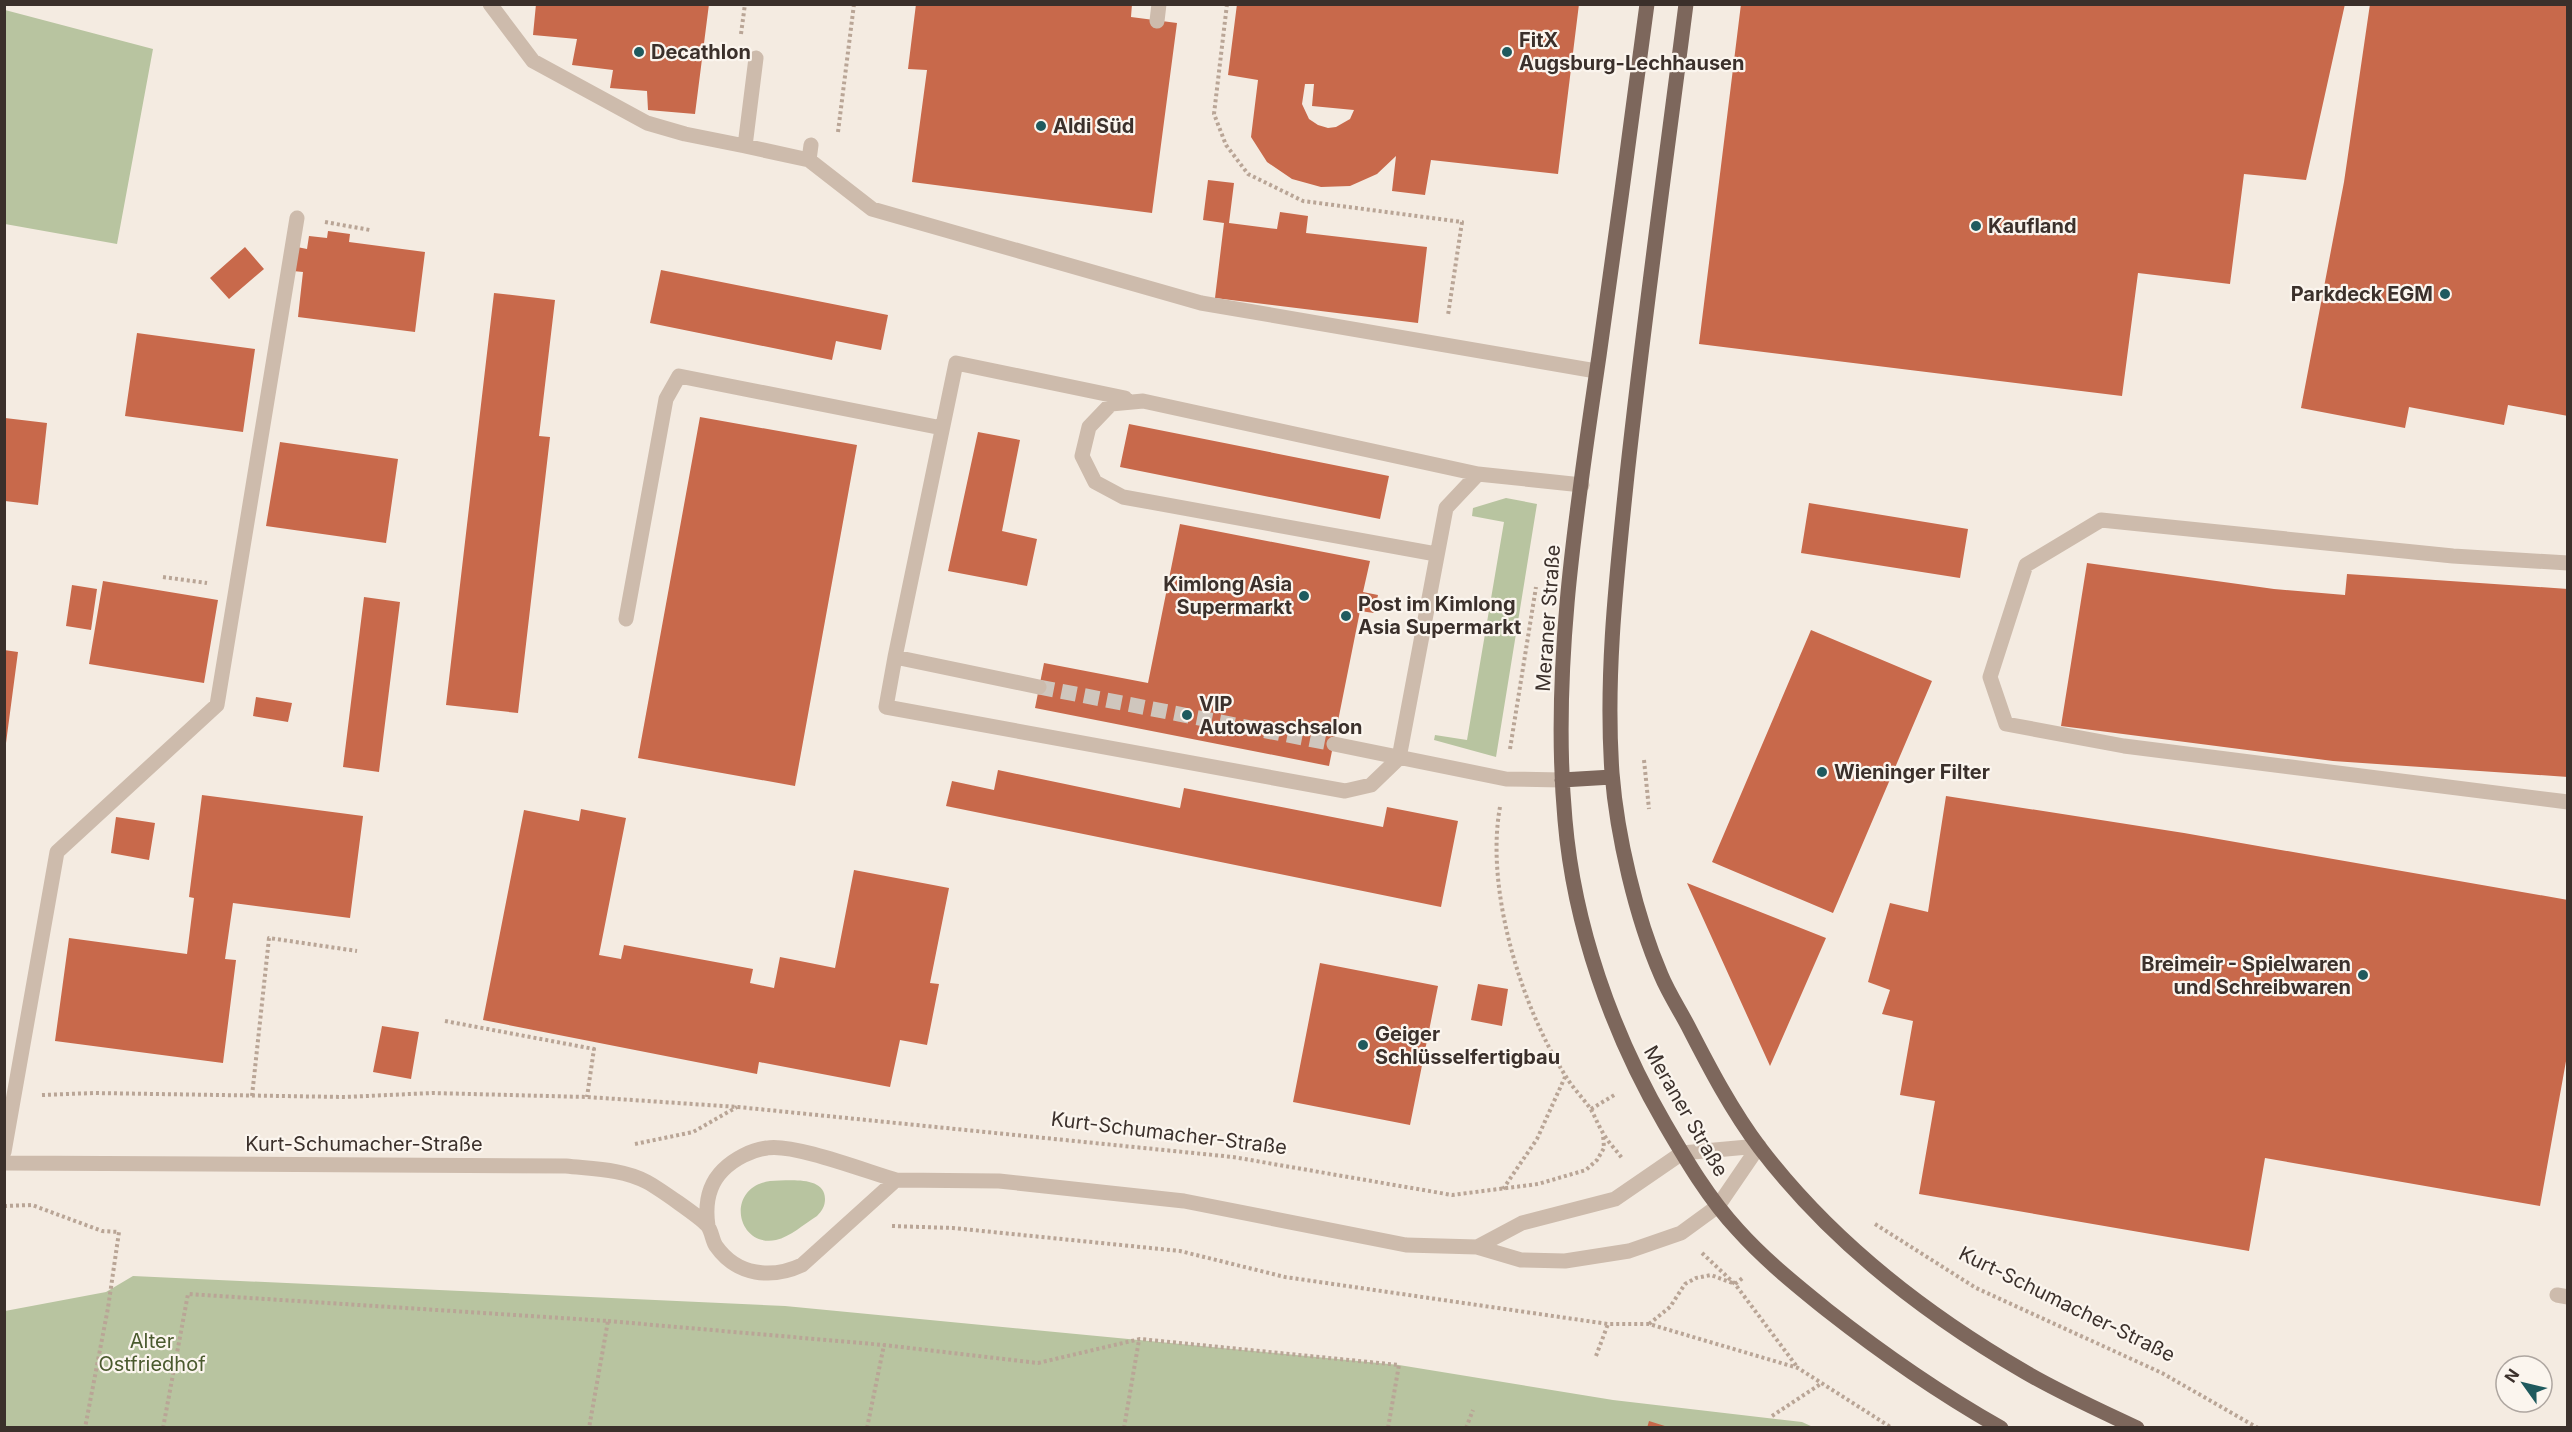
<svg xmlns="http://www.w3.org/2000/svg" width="2572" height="1432" font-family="Inter,sans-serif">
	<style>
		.green { fill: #b8c4a0 }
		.building { fill: #c8694b; fill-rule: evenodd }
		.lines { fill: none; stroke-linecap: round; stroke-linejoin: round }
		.minor-tunnel { stroke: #cfc6bd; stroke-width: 15; stroke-dasharray: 15 8; stroke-linecap: butt }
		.path { stroke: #b9a596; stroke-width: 4; stroke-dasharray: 3 3; stroke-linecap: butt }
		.minor { stroke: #cdbbac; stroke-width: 15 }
		.major { stroke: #7d675c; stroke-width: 15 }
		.poi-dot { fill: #1f5a5e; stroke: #fbf5ee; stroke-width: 2 }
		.labels { text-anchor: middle; stroke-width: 4.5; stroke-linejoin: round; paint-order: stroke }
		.poi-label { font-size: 20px; font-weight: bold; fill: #3b302b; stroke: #fbf5ee; text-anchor: start }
		.street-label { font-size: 20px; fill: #3b302b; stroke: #fbf5ee }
		.park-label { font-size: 20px; fill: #4a5a2e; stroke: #fbf5ee }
	</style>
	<rect width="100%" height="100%" fill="#f4ebe1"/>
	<path class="green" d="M5,10L153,49L117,244L5,224Z
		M1506,498L1537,504L1496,757L1434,740L1435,735L1467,740L1504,522L1472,516L1473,508Z
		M770,1181C786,1181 825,1175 825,1199C825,1206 822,1211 817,1216C804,1224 790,1237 776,1240C737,1248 724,1188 770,1181Z
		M133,1276L785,1306L1399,1365L1613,1400L1802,1422L1813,1427L5,1428V1311L106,1292Z"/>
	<path class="building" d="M536,4H709L695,114L648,110L647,91L610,88L613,70L572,65L577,39L533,35Z
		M916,4H1132L1131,17L1177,23L1152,213L912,182L927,70L908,69Z
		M1237,4H1579L1558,174L1431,160L1425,195L1392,191L1396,156L1377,174L1350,186L1321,187L1292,179L1267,162L1251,137L1258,80L1228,75ZM1305,84H1314L1312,106L1354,110L1350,119L1336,127L1328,128L1318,125L1309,119L1302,104Z
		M1741,4H2345L2306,180L2244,174L2230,284L2138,273L2122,396L1699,344Z
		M2370,4H2568V416L2508,405L2504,425L2409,407L2405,428L2301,408L2344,182Z
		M1208,180L1234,183L1229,223L1277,229L1280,212L1308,216L1306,233L1427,247L1418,323L1215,298L1224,223L1203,220Z
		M328,231L350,234L349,242L425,252L415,332L298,317L303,272L293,271L297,247L307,249L309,236L327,238Z
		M245,247L264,269L229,299L210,278Z
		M661,270L888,315L881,350L836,341L832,360L650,323Z
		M494,293L555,300L539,436L550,437L518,713L446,705Z
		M137,333L255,349L243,432L125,416Z
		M700,417L857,445L795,786L638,758Z
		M5,418L47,423L38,505L5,501Z
		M1129,424L1389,476L1380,519L1120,467Z
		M978,432L1020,440L1002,531L1037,539L1027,586L948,571Z
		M280,442L398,459L386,543L266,526Z
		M1809,503L1968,529L1960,578L1801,553Z
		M1180,524L1370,561L1363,592L1378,595L1374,613L1360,611L1329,766L1035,708L1044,663L1148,683Z
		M2087,563L2274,589L2345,595L2347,574L2568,589V777L2333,761L2061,726Z
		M103,581L218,600L204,683L89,664Z
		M72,585L97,589L91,630L66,626Z
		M364,597L400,602L379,772L343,767Z
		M1811,630L1932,681L1833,913L1712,862Z
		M4,650L18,652L6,743H4Z
		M256,697L292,703L288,722L253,716Z
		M998,770L1180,808L1184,788L1383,827L1387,807L1458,821L1441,907L946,806L952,781L994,790Z
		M202,795L363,816L350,918L233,903L225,959L236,960L223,1063L55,1041L69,938L187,954L194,898L189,897Z
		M1946,796L2184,833L2568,900V1050L2540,1206L2265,1158L2249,1251L1919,1194L1935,1101L1900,1095L1913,1021L1882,1014L1890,990L1868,982L1890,903L1928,912Z
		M581,809L626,818L599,955L621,959L624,945L753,969L750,983L774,988L780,957L835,968L854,870L949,888L930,983L939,984L927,1045L900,1040L890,1087L759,1062L757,1074L483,1020L524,810L579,821Z
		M116,817L155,823L149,860L111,853Z
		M1687,883L1826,938L1770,1066Z
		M1320,963L1438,986L1410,1125L1293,1102Z
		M1478,984L1508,989L1502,1026L1471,1020Z
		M382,1026L419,1032L411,1079L373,1072Z
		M1649,1421L1668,1427V1428H1647Z"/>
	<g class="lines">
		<path class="minor-tunnel" d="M1039,687L1334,744"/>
		<path class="path" d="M1227,4L1214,114L1226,145L1248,174L1303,201L1462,222L1448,315
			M741,34L745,4
			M838,132L854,4
			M325,222L370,230
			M163,577L207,583
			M1510,749L1536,587
			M1644,760L1649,809
			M1500,807C1485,889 1521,1006 1565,1075C1572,1087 1582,1097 1590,1108C1595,1116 1598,1125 1603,1133C1608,1142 1616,1150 1622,1158
			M445,1021L594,1049L587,1097
			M42,1095L94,1093L345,1097L432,1093L587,1097L738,1107L1233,1157L1452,1195L1538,1184L1586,1170L1597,1160L1604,1148L1603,1134
			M252,1096L269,938L357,951
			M1591,1109L1616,1094
			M635,1144L693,1132L737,1107
			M1503,1189L1537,1139L1565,1077
			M4,1206L32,1205L102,1231L119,1232L108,1308L85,1428
			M1875,1224L1976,1288L2162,1373L2258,1428
			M892,1226L953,1228L1180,1251L1285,1277L1608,1324H1649L1798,1368L1892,1428
			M1702,1253L1735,1284L1798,1368
			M608,1321L884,1345L1038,1363L1140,1339L1399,1365L1388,1428
			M1649,1324L1670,1307L1685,1284L1696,1278L1711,1275L1735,1284L1744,1277
			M1596,1356L1608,1324
			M1772,1416L1822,1383
			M163,1428L188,1294L608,1321L589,1428
			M867,1428L884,1345
			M1124,1428L1139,1340
			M1466,1428L1473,1410"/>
		<path class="minor" d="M490,4L533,61L647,123L685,134L745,146
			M1157,21L1159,4
			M756,58L745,146L809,160L811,145
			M809,160L872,209L1201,303L1596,371
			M1436,554L1123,497L1095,482L1082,456L1089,427L1111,404L1143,401L1478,474
			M2568,563L2453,556L2101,520L2026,565L1990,677L2006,724L2124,746L2568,802
			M626,619L666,399L679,376L942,428
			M895,657L886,707L1345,791L1371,785L1399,758L1446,508L1478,474L1582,485
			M1039,687L895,657L956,363L1125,398
			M1334,744L1506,779L1562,780
			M4,1152L57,852L217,705L297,218
			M4,1163L566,1166C593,1169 623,1169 647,1182C658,1188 700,1217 707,1225C712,1231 712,1240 716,1246C737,1276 772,1279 802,1265L896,1180C868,1172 793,1143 767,1148C751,1150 734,1159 723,1170C708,1185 705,1206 708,1226
			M896,1180L999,1181L1184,1201L1406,1245L1477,1247L1521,1260L1565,1261L1629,1251L1681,1233L1718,1206L1759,1146
			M1477,1247L1522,1223L1615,1199L1682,1153L1759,1146
			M2557,1295L2568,1297"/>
		<path class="major" d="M1647,4C1631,121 1616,239 1599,356C1577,507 1551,667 1565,820C1574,926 1612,1033 1665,1124C1686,1160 1709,1199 1738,1230C1765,1260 1796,1285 1827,1310C1883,1354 1939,1393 2001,1428
			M1686,4C1666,161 1644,318 1627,475C1617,573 1605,674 1612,773C1617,836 1636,917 1661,975C1668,992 1679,1009 1688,1026C1709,1067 1732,1111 1760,1148C1830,1240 1925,1314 2025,1372C2061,1393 2099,1410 2137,1428
			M1562,780L1612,777"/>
	</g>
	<g class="poi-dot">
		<circle cx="639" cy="52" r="6"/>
		<circle cx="1507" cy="52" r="6"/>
		<circle cx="1041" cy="126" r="6"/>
		<circle cx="1976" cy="226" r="6"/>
		<circle cx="2445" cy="294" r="6"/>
		<circle cx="1304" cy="596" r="6"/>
		<circle cx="1346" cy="616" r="6"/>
		<circle cx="1187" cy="715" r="6"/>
		<circle cx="1822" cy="772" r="6"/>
		<circle cx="2363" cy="975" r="6"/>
		<circle cx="1363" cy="1045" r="6"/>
	</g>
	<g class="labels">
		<g class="poi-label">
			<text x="1519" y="47">FitX<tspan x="1519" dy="23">Augsburg-Lechhausen</tspan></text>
			<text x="651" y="59">Decathlon</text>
			<text x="1053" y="133">Aldi Süd</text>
			<text x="1988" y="233">Kaufland</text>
			<text x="2433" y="301" text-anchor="end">Parkdeck EGM</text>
			<text x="1292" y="591" text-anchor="end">Kimlong Asia<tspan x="1292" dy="23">Supermarkt</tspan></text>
			<text x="1358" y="611">Post im Kimlong<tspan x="1358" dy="23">Asia Supermarkt</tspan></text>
			<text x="1199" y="711">VIP<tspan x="1199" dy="23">Autowaschsalon</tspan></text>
			<text x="1834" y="779">Wieninger Filter</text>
			<text x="2351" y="971" text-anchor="end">Breimeir - Spielwaren<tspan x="2351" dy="23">und Schreibwaren</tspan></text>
			<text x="1375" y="1041">Geiger<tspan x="1375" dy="23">Schlüsselfertigbau</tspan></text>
		</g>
		<g class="street-label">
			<text transform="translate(1548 618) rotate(-86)" y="7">Meraner Straße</text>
			<text transform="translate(1686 1111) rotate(60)" y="7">Meraner Straße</text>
			<text transform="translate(1169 1133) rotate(7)" y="7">Kurt-Schumacher-Straße</text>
			<text x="364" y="1151">Kurt-Schumacher-Straße</text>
			<text transform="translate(2067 1304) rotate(26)" y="7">Kurt-Schumacher-Straße</text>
		</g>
		<g class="park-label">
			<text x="152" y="1348">Alter<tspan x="152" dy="23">Ostfriedhof</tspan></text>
		</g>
	</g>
	<rect width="2572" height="1432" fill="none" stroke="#3b302b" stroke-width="12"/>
	<g transform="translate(2524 1384) rotate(304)"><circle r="28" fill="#fbf5ee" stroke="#aea6a0" stroke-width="1.5"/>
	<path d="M0-4.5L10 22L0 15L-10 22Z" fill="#1f5a5e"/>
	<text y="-9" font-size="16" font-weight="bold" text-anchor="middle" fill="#3b302b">N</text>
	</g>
</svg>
